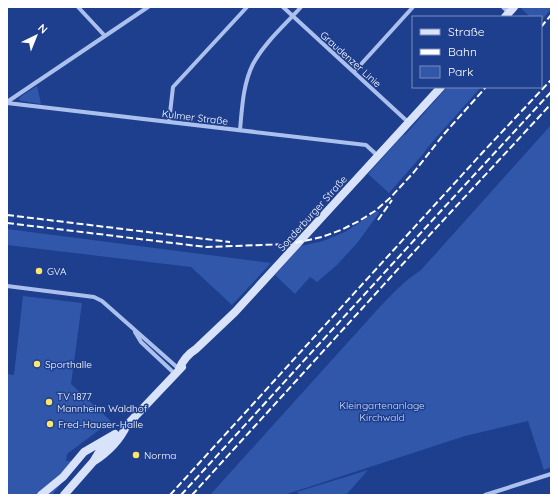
<svg xmlns="http://www.w3.org/2000/svg" width="558" height="502" font-family="Quicksand,sans-serif">
	<style>
		.green { fill: #3157ab }
		.lines { fill: none; stroke-linecap: round; stroke-linejoin: round }
		.street { stroke: #acc0ed; stroke-width: 4 }
		.secondary { stroke: #d8e2f9; stroke-width: 8 }
		.rail { stroke: #fff; stroke-width: 2; stroke-dasharray: 7 3; stroke-linecap: butt }
		.poi-dot { fill: #fce76b; stroke: #1e3e8e; stroke-width: 1.5 }
		.labels { text-anchor: middle; stroke-width: 3; stroke-linejoin: round; paint-order: stroke }
		.street-label { font-size: 10px; fill: #fff; stroke: #1e3e8e }
		.poi-label { font-size: 10px; fill: #fff; stroke: #1e3e8e; text-anchor: start }
		.park-label { font-size: 10px; fill: #d1def9; stroke: #1e3e8e }
	</style>
	<rect width="100%" height="100%" fill="#1e3e8e"/>
	<path class="green" d="M520,7H551V9L541,21V17H530Z
		M37,86L41,104L22,101L19,100L20,97Z
		M447,87H481L427,148L424,153L389,193L368,174L404,134L405,135Z
		M551,125V467L544,470L528,421L465,436L284,495H210L377,310C391,295 404,281 421,270Z
		M377,211L379,213L358,242L337,265L317,282L310,277L295,294L275,275L301,246L323,241L345,232Z
		M7,229L271,263L232,305L191,267L7,245Z
		M23,296L82,303L71,384L111,421L67,454L66,461L77,460L67,476L52,495H7V374L14,375Z
		M368,470L346,495H300L297,492Z"/>
	<g class="lines">
		<path class="street" d="M78,7L105,36
			M283,7L408,122
			M503,7L509,13
			M354,72L413,7
			M7,102L148,7
			M7,103L366,145L378,156
			M169,122L173,87L247,7
			M240,130C242,108 243,84 253,64C265,42 285,25 301,7
			M7,286L94,297L102,301L179,369
			M135,332L141,342L174,373
			M485,495L551,474"/>
		<path class="secondary" d="M505,17L514,7
			M179,369C183,360 188,354 196,349L235,312L441,87
			M93,462C107,453 120,440 127,425L182,367
			M41,495L63,477L84,452L115,434
			M64,495L93,462L99,452L109,441"/>
		<path class="rail" d="M541,27L551,15
			M7,215L230,242
			M378,220L392,200
			M7,223L206,247L290,244L322,237L341,230L359,221L375,211L390,198L414,172L444,134L486,87
			M170,495L483,152L551,80
			M181,495L439,213L551,92
			M192,495L399,268L551,104"/>
	</g>
	<g class="poi-dot">
		<circle cx="39" cy="271" r="4"/>
		<circle cx="37" cy="364" r="4"/>
		<circle cx="49" cy="402" r="4"/>
		<circle cx="50" cy="424" r="4"/>
		<circle cx="136" cy="455" r="4"/>
	</g>
	<g class="labels">
		<g class="street-label">
			<text transform="translate(351 59) rotate(42)" y="4">Graudenzer Linie</text>
			<text transform="translate(195 117) rotate(7)" y="4">Kulmer Straße</text>
			<text transform="translate(312 213) rotate(-48)" y="4">Sonderburger Straße</text>
		</g>
		<g class="poi-label">
			<text x="47" y="275">GVA</text>
			<text x="45" y="368">Sporthalle</text>
			<text x="57" y="400">TV 1877<tspan x="57" dy="12">Mannheim Waldhof</tspan></text>
			<text x="58" y="428">Fred-Hauser-Halle</text>
			<text x="144" y="459">Norma</text>
		</g>
		<g class="park-label">
			<text x="382" y="409">Kleingartenanlage<tspan x="382" dy="12">Kirchwald</tspan></text>
		</g>
	</g>
	<rect width="558" height="502" fill="none" stroke="#ffffff" stroke-width="16"/>
	<rect x="412" y="16" width="130" height="72" fill="#1e3e8e" stroke="#788bbb"/>
	<rect x="420" y="29" width="20" height="6" fill="#d8e2f9" stroke="#788bbb"/>
	<text x="448" y="36" font-size="12" fill="#ffffff">Straße</text>
	<rect x="420" y="49" width="20" height="6" fill="#ffffff" stroke="#788bbb"/>
	<text x="448" y="56" font-size="12" fill="#ffffff">Bahn</text>
	<rect x="420" y="66" width="20" height="12" fill="#3157ab" stroke="#788bbb"/>
	<text x="448" y="76" font-size="12" fill="#ffffff">Park</text>
	<g transform="translate(36 36) rotate(43)" stroke="#1e3e8e" stroke-width="3" paint-order="stroke">
	<path d="M0-3L7 15L0 10L-7 15Z" fill="#ffffff"/>
	<text y="-6" font-size="11" font-weight="bold" text-anchor="middle" fill="#ffffff">N</text>
	</g>
</svg>
